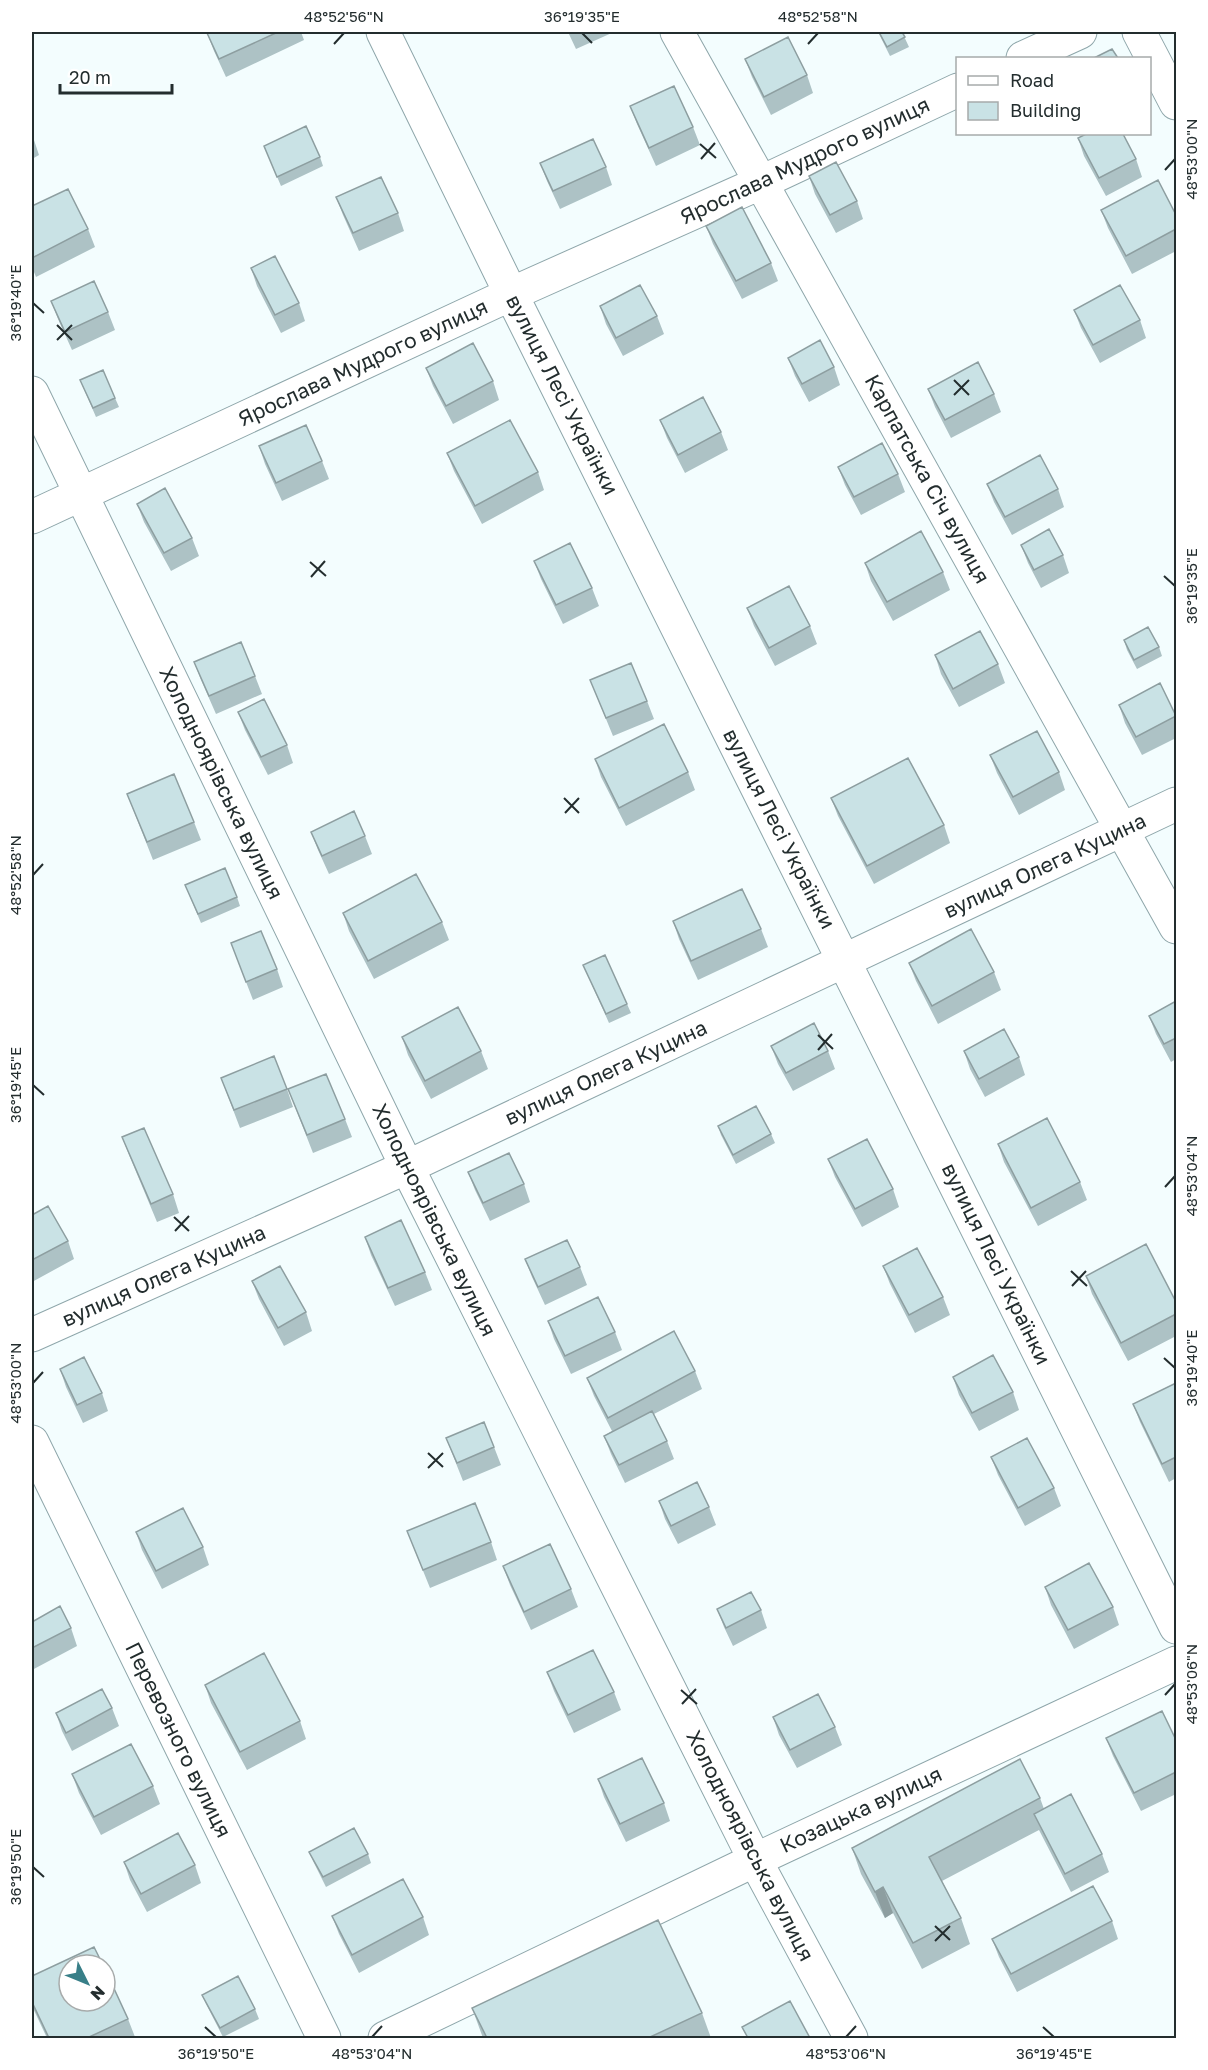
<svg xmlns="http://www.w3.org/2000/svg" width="1208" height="2070" font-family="'Golos Text',sans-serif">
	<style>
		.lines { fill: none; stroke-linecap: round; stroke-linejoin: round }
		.minor-casing { stroke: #8ea6aa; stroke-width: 35 }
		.minor { stroke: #fff; stroke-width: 33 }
		.wall { fill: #adc2c5 }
		.shaded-wall { fill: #8d9ea0 }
		.building { fill: #c9e2e5; stroke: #8d9ea0; stroke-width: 1.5 }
		.ticks { fill: none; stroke: #232d2e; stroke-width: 2 }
		.labels { text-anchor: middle; stroke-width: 4.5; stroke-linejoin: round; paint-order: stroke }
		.street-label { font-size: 21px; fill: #232d2e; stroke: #fff }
		.neatline { fill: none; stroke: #232d2e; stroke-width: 2 }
		.ticks-label { font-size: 15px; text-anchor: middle; fill: #232d2e }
	</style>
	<rect width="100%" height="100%" fill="#f3fdfe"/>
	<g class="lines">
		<defs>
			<path id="minor" d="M383,32L511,294L1176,1627
				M677,32L1176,927
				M1139,32L1176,103
				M1023,58L1080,32
				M32,393L407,1167L755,1860L851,2038
				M32,517L511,294L762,182L958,90
				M32,1335L407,1167L1176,804
				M32,1442L324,2038
				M385,2038L755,1860L1176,1663"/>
		</defs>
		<use href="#minor" class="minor-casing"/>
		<use href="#minor" class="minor"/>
	</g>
	<path class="wall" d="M210,32H301L304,40L226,77L214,51L207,33Z
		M568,32H614L576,49Z
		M878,32H902L909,47L890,56Z
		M745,59L807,75L813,93L771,115L752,77Z
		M630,106L693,127L700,145L656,166L637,124Z
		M32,134L39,155L32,159Z
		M1078,138L1136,159L1142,177L1106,196L1084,156Z
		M264,146L320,157L323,166L281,186Z
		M540,163L606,167L612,185L560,209L547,181Z
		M809,176L857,201L863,219L836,233L815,194Z
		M336,197L398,213L404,231L359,251L343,215Z
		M32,206L88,229L95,247L36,277L32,267Z
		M1101,210L1176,215V251L1132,274L1108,228Z
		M706,226L771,263L778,281L742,299L713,244Z
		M251,268L299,303L305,321L281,333L257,286Z
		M51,301L108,312L115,330L72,350L58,319Z
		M600,306L657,316L664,334L623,356L606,324Z
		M1074,310L1140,320L1146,338L1100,363L1081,328Z
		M788,358L834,367L840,385L809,402L795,376Z
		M426,368L493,381L499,400L453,424L433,386Z
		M80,380L115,398L119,407L96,417Z
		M928,389L994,394L1001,412L951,438L935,407Z
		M660,420L721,432L728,450L685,473L667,438Z
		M259,446L322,461L329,479L282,501L265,464Z
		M447,453L538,472L544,490L482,524L454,471Z
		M838,467L898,474L905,492L861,515L845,485Z
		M987,484L1058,489L1064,507L1012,535L994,502Z
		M137,504L192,538L199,556L171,571L144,522Z
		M1021,545L1063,555L1069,573L1041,588L1028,563Z
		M534,561L592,588L599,606L563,624L541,579Z
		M865,563L943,572L950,590L893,621L871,581Z
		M747,608L810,626L817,644L775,666L754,626Z
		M1124,640L1159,647L1162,656L1137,669L1127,650Z
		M935,655L998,664L1005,683L959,707L941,674Z
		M194,662L255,676L262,694L216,714L201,680Z
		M590,680L647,701L654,719L613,736Z
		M1119,705L1176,715V738L1142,755L1125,723Z
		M238,712L287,745L293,763L268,775L245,730Z
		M990,755L1059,772L1065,790L1019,815L997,773Z
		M595,759L688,772L695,790L626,826L601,777Z
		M127,794L194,822L201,840L153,860Z
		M831,798L944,825L950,843L874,884L838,816Z
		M311,832L365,836L372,854L329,874L318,850Z
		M185,885L237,897L240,906L201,923Z
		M343,913L442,922L449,940L374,979L349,931Z
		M673,921L761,929L768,947L698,980L679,939Z
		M231,943L277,969L283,987L253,1000Z
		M909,963L994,972L1001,990L938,1024L916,981Z
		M583,965L627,1004L631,1013L609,1023Z
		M1176,1001V1059L1171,1062L1156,1034L1149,1016Z
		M402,1037L481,1051L488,1069L431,1099L408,1055Z
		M771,1046L828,1051L835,1069L793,1091L778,1064Z
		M964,1051L1019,1057L1025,1075L985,1097L970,1069Z
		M221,1078L287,1089L293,1107L240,1128Z
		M288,1089L345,1119L352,1137L313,1153Z
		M718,1126L771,1134L775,1143L736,1164L721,1135Z
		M122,1137L173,1194L179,1213L157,1222L129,1155Z
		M998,1144L1080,1182L1087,1200L1038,1226L1004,1162Z
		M828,1159L893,1189L899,1207L862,1227L835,1177Z
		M468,1172L524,1184L530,1202L490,1221L475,1190Z
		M32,1215L68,1241L74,1259L32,1282Z
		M365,1237L425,1272L432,1290L395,1306L371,1255Z
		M525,1259L580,1267L587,1285L545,1305L532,1277Z
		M883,1266L943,1297L950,1315L915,1333L890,1284Z
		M1086,1276L1176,1302V1336L1128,1361L1092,1294Z
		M252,1281L306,1312L312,1331L284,1346L259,1299Z
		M548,1321L615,1332L622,1350L571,1374L554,1339Z
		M60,1369L102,1393L108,1411L83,1423L66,1387Z
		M695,1371L702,1389L654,1414L667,1441L674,1459L625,1483L611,1454L604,1436L612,1431L594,1396L587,1378Z
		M953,1377L1013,1392L1019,1410L979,1431L959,1395Z
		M1176,1383V1478L1169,1482L1140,1422L1133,1404Z
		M446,1438L494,1447L501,1465L463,1481Z
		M991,1457L1054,1488L1061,1506L1025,1526L998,1475Z
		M659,1501L709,1507L716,1525L678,1544L665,1519Z
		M407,1531L491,1542L497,1560L430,1588Z
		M136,1532L203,1547L209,1565L162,1589L142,1550Z
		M503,1566L571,1589L578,1607L531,1630L510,1585Z
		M1045,1587L1113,1607L1119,1625L1074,1649L1051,1605Z
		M717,1609L761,1610L767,1628L733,1646L724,1627Z
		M32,1622L71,1628L77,1646L32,1670Z
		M547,1672L614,1692L621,1710L574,1733L554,1691Z
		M205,1685L300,1721L306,1739L247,1770L211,1703Z
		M112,1708L119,1726L72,1751L62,1731L56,1713Z
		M773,1717L835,1727L842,1745L797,1768L779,1735Z
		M1106,1738L1176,1740V1794L1141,1811L1113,1756Z
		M72,1774L153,1786L160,1804L101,1835L79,1793Z
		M598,1779L664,1803L670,1821L626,1842L604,1797Z
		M1040,1798L1044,1809L1102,1854L1109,1872L1071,1892L1039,1830L942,1881L961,1918L970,1944L922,1969L893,1913L885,1918L861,1874L852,1848Z
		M309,1852L368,1854L371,1863L326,1887L313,1861Z
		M124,1862L195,1865L201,1883L147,1912L130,1880Z
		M332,1916L423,1917L429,1935L359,1973L339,1934Z
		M1112,1921L1118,1939L1017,1992L999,1957L992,1939Z
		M32,1976L128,2019L135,2037L132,2038H47L32,2006Z
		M202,1995L255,2009L259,2019L223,2037L206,2004Z
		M472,2008L702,2013L711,2038H483Z"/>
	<path class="shaded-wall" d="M883,1887L893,1913L885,1918L875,1892Z"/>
	<path class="building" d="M210,32H278L219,59L207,33Z
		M879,32H902L905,37L887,47Z
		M788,37L807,75L764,97L745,59Z
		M1112,49L1118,58H1094Z
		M674,86L693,127L649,148L630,106Z
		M306,126L320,157L277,177L264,146Z
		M1086,134H1123L1136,159L1099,178L1078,138Z
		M593,139L606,167L553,191L540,163Z
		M836,162L857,201L830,215L809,176Z
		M381,177L398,213L353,233L336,197Z
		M1158,180L1176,215V229L1126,256L1101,210Z
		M68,189L88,229L32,258V206Z
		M742,207L771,263L736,281L706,226Z
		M275,256L299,303L275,315L251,268Z
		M94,281L108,312L65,332L51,301Z
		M640,285L657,316L616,338L600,306Z
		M1120,285L1140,320L1093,345L1074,310Z
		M820,340L834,367L802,384L788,358Z
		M473,343L493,381L446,406L426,368Z
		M978,362L994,394L945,420L928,389Z
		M103,370L115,398L93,408L80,380Z
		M703,397L721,432L678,455L660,420Z
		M510,420L538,472L475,506L447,453Z
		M306,425L322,461L276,483L259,446Z
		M882,443L898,474L854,497L838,467Z
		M1040,455L1058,489L1005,517L987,484Z
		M165,488L192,538L164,553L137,504Z
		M1049,529L1063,555L1034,570L1021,545Z
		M921,531L943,572L887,602L865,563Z
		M570,543L592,588L556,605L534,561Z
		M789,586L810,626L769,648L747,608Z
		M1148,627L1159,647L1134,660L1124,640Z
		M980,631L998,664L953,689L935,655Z
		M241,642L255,676L209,696L194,662Z
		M631,663L647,701L606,718L590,680Z
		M1160,683L1176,716L1136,737L1119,705Z
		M264,699L287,745L261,757L238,712Z
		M664,724L688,772L619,808L595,759Z
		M1037,731L1059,772L1013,797L990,755Z
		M908,758L944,825L867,866L831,798Z
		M174,774L194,822L147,842L127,794Z
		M354,811L365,836L322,856L311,832Z
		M225,868L237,897L198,914L185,885Z
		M416,874L442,922L368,961L343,913Z
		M742,889L761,929L691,961L673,921Z
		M971,929L994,972L932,1006L909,963Z
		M261,931L277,969L246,982L231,943Z
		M605,955L627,1004L606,1014L583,965Z
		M1176,1001V1038L1164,1044L1149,1016Z
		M458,1007L481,1051L425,1081L402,1037Z
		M814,1023L828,1051L786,1073L771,1046Z
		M1004,1029L1019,1057L979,1079L964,1051Z
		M274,1056L287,1089L234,1110L221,1078Z
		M326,1074L345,1119L307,1135L288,1089Z
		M756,1106L771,1134L733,1155L718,1126Z
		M1047,1118L1080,1182L1031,1208L998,1144Z
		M144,1128L173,1194L151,1204L122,1137Z
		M867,1139L893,1189L855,1209L828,1159Z
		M509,1153L524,1184L483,1203L468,1172Z
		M48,1206L68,1241L32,1260V1215Z
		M401,1220L425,1272L388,1288L365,1237Z
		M567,1240L580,1267L538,1287L525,1259Z
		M1146,1244L1176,1302V1314L1121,1343L1086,1276Z
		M917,1248L943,1297L909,1315L883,1266Z
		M280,1266L306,1312L278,1328L252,1281Z
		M598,1297L615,1332L565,1356L548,1321Z
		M674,1331L695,1371L608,1418L587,1378Z
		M993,1355L1013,1392L972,1413L953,1377Z
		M84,1357L102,1393L77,1405L60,1369Z
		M1176,1383V1457L1162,1464L1133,1404Z
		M652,1411L667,1441L619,1465L604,1436Z
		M484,1422L494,1447L457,1463L446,1438Z
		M1027,1438L1054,1488L1018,1508L991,1457Z
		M697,1482L709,1507L671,1526L659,1501Z
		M475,1503L491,1542L423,1570L407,1531Z
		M183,1508L203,1547L156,1571L136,1532Z
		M550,1544L571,1589L524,1612L503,1566Z
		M1089,1563L1113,1607L1068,1630L1045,1587Z
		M751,1592L761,1610L726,1628L717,1609Z
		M60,1606L71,1628L32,1648V1622Z
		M593,1650L614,1692L568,1715L547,1672Z
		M264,1653L300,1721L240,1752L205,1685Z
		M102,1689L112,1708L66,1733L56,1713Z
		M818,1694L835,1727L790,1750L773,1717Z
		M1162,1711L1176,1740V1772L1134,1793L1106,1738Z
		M131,1744L153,1786L94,1817L72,1774Z
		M642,1758L664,1803L620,1824L598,1779Z
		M1020,1759L1040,1798L929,1857L961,1918L913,1943L883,1887L875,1892L852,1848Z
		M1071,1794L1102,1854L1065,1874L1034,1814Z
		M354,1828L368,1854L323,1877L309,1852Z
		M178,1833L195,1865L141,1894L124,1862Z
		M403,1879L423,1917L352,1955L332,1916Z
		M1093,1886L1112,1921L1011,1974L992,1939Z
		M658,1920L702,2013L648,2038H487L472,2008Z
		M94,1947L103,1965H69V2001H105V1969L128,2019L87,2038H49L32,2002V1976Z
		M238,1976L255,2009L220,2028L202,1995Z
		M790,2001L810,2038H748L742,2027Z"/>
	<path class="ticks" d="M582,33L592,43M334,44L344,33M808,44L818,33M700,144L716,158M701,159L715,143M1165,170L1175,159M33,303L44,313M57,325L72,340M57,340L72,325M954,380L969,395M954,395L969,380M310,562L326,576M1164,576L1175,586M311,577L325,561M564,798L579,813M565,813L579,798M33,875L43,864M818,1035L833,1049M818,1050L832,1034M33,1085L44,1095M1165,1187L1175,1176M174,1217L189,1231M175,1231L189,1216M1071,1271L1087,1286M1072,1286L1086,1271M1164,1358L1175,1368M33,1383L43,1372M428,1453L443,1467M428,1468L443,1453M681,1690L697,1704M1165,1695L1175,1684M682,1704L696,1689M33,1867L44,1877M935,1926L950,1940M935,1941L950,1926M205,2027L216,2037M1043,2027L1054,2037M372,2037L382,2026M846,2037L856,2026"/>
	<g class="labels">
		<g class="street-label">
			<text transform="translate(805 161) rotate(-25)" y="7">Ярослава Мудрого вулиця</text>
			<text transform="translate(363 363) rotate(-25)" y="7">Ярослава Мудрого вулиця</text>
			<text transform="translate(562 395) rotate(63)" y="7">вулиця Лесі Українки</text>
			<text transform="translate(927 479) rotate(61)" y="7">Карпатська Січ вулиця</text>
			<text transform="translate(221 783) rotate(64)" y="7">Холодноярівська вулиця</text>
			<text transform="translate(779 829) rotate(63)" y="7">вулиця Лесі Українки</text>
			<text transform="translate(1045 866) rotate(-25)" y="7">вулиця Олега Куцина</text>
			<text transform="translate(606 1073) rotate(-25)" y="7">вулиця Олега Куцина</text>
			<text transform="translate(434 1220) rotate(64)" y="7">Холодноярівська вулиця</text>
			<text transform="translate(996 1264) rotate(64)" y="7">вулиця Лесі Українки</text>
			<text transform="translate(164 1276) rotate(-24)" y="7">вулиця Олега Куцина</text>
			<text transform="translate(178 1740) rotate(64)" y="7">Перевозного вулиця</text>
			<text transform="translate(861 1810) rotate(-25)" y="7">Козацька вулиця</text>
			<text transform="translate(750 1846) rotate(63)" y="7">Холодноярівська вулиця</text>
		</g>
	</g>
	<rect width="1208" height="2070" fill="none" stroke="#ffffff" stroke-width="66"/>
	<rect x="956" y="57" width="195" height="78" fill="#ffffff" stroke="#a7abab" stroke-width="1.5"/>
	<rect x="968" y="76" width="30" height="9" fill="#ffffff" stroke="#a7abab" stroke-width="1.5"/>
	<text x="1010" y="87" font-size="18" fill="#232d2e">Road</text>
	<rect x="968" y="102" width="30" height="18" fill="#c9e2e5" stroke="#a7abab" stroke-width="1.5"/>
	<text x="1010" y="117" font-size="18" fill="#232d2e">Building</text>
	<g transform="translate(87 1983) rotate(133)"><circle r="28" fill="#ffffff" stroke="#a7abab" stroke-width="1.5"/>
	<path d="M0-4.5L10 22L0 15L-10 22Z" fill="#387f88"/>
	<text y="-9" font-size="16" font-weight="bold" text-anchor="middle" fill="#232d2e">N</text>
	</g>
	<path d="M60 84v9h112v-9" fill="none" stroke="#232d2e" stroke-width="3"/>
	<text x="69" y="84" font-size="18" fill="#232d2e" stroke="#ffffff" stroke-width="4.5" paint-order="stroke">20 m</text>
	<rect x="33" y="33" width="1142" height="2004" class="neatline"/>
	<g class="ticks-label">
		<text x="344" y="22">48°52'56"N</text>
		<text x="582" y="22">36°19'35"E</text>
		<text x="818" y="22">48°52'58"N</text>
		<text transform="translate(1192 159) rotate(-90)" y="5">48°53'00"N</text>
		<text transform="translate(16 303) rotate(-90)" y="5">36°19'40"E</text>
		<text transform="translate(1192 586) rotate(-90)" y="5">36°19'35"E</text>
		<text transform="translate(16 875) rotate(-90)" y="5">48°52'58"N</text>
		<text transform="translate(16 1085) rotate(-90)" y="5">36°19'45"E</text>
		<text transform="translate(1192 1176) rotate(-90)" y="5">48°53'04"N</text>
		<text transform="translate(1192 1368) rotate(-90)" y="5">36°19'40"E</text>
		<text transform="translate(16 1383) rotate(-90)" y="5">48°53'00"N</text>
		<text transform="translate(1192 1684) rotate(-90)" y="5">48°53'06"N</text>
		<text transform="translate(16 1867) rotate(-90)" y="5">36°19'50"E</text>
		<text x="216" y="2059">36°19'50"E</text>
		<text x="372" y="2059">48°53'04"N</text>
		<text x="846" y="2059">48°53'06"N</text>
		<text x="1054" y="2059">36°19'45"E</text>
	</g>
</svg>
